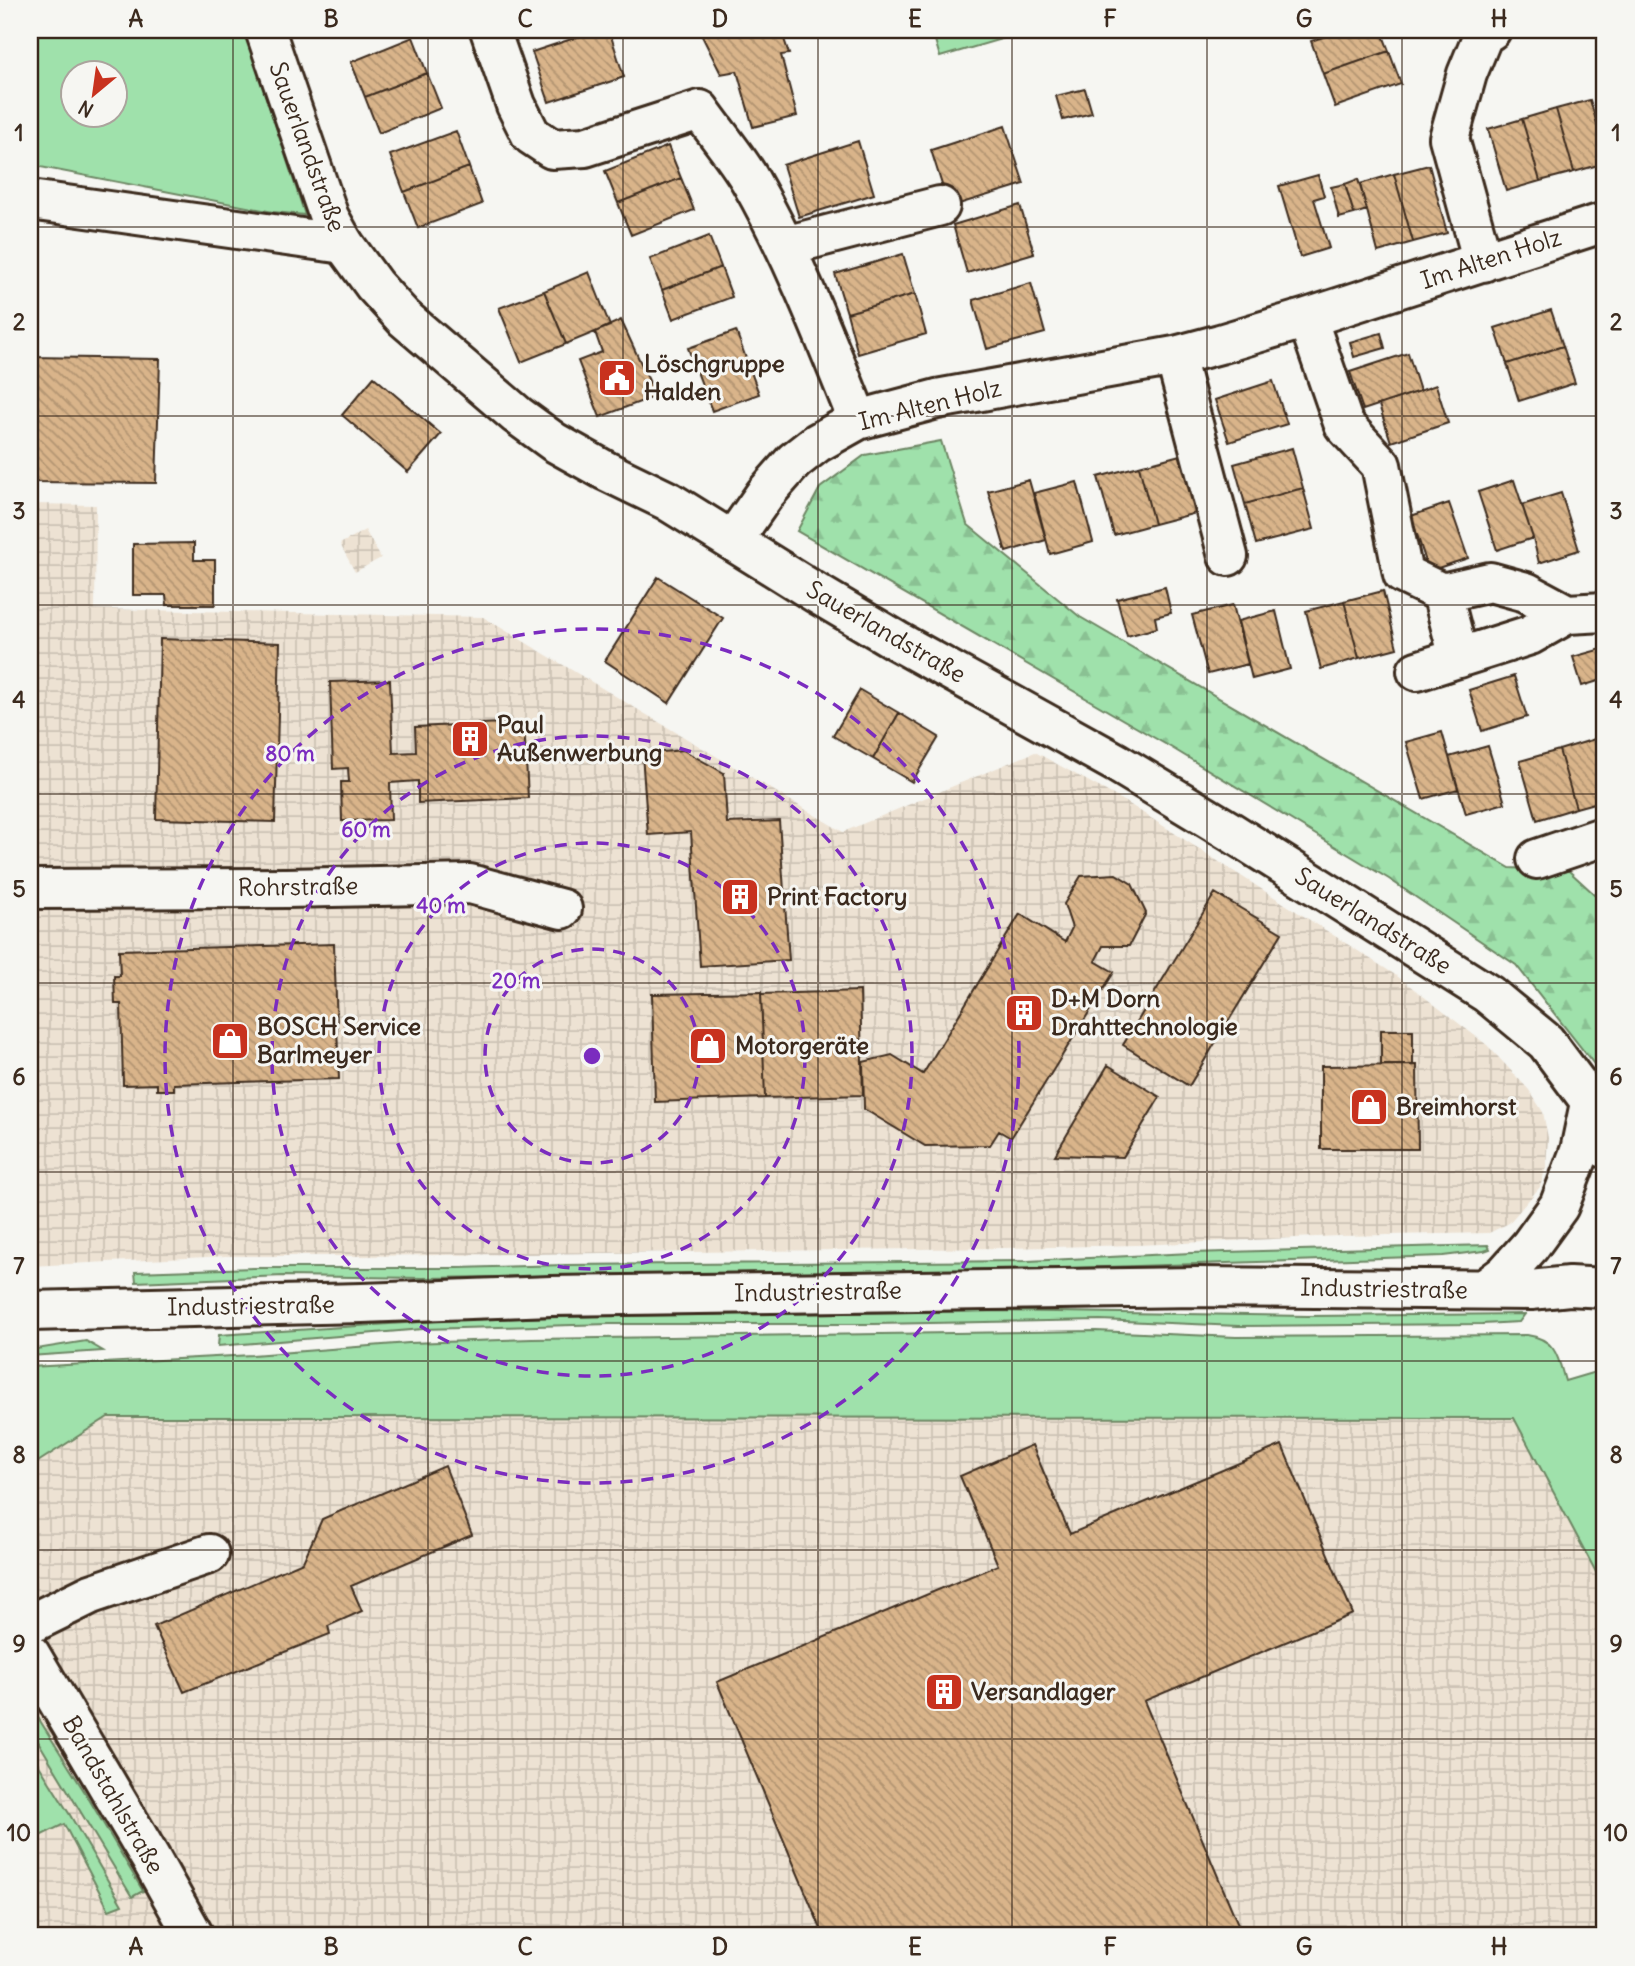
<svg xmlns="http://www.w3.org/2000/svg" width="1635" height="1966" font-family="Delius,sans-serif">
	<style>
		.industrial { fill: url(#industrial-grid) }
		.green { fill: #9fe1ab; stroke: #6d8664; stroke-width: 2; fill-rule: evenodd }
		.forest { fill: url(#forest-firs); stroke: #6d8664; stroke-width: 2 }
		.building { fill: url(#building-back-hatch); stroke: #3b2a1e; stroke-width: 2 }
		.lines { fill: none; stroke-linecap: round; stroke-linejoin: round }
		.minor-casing { stroke: #3b2a1e; stroke-width: 44 }
		.major-casing { stroke: #3b2a1e; stroke-width: 44 }
		.minor { stroke: #f6f6f2; stroke-width: 38 }
		.major { stroke: #f6f6f2; stroke-width: 38 }
		.grid { fill: none; stroke: #3b2a1e; stroke-width: 2; stroke-opacity: 0.55 }
		.ring { fill: none; stroke: #7b2cbf; stroke-width: 3.5; stroke-dasharray: 12 9 }
		.labels { text-anchor: middle; stroke-width: 6; stroke-linejoin: round; paint-order: stroke }
		.street-label { font-size: 24px; fill: #3b2a1e; stroke: #f6f6f2 }
		.poi-label { font-size: 24px; font-weight: bold; fill: #3b2a1e; stroke: #f6f6f2; text-anchor: start }
		.centre { fill: #7b2cbf; stroke: #f6f6f2; stroke-width: 3.5 }
		.ring-label { font-size: 21px; text-anchor: middle; font-weight: bold; fill: #7b2cbf; stroke: #f6f6f2; stroke-width: 6; stroke-linejoin: round; paint-order: stroke }
		.neatline { fill: none; stroke: #3b2a1e; stroke-width: 2.5 }
		.grid-label { font-size: 23px; text-anchor: middle; font-weight: bold; fill: #3b2a1e }
	</style>
	<defs>
		<pattern id="industrial-grid" width="8" height="8" patternUnits="userSpaceOnUse" patternTransform="scale(1.75)"><rect width="8" height="8" fill="#ede2d3"/><path d="M0 4h8M4 0v8" fill="none" stroke="#ccc2b5"/></pattern>
		<pattern id="forest-firs" width="22" height="20" patternUnits="userSpaceOnUse" patternTransform="scale(1.75)"><rect width="22" height="20" fill="#9fe1ab"/><path d="M5 1l3.5 6h-7zM16 11l3.5 6h-7z" fill="#8ac193"/></pattern>
		<pattern id="building-back-hatch" width="6" height="6" patternUnits="userSpaceOnUse" patternTransform="scale(1.75)"><rect width="6" height="6" fill="#d9b48a"/><path d="M-1 5l2 2M0 0l6 6M5-1l2 2" fill="none" stroke="#b19370"/></pattern>
	</defs>
	<rect width="100%" height="100%" fill="#f6f6f2"/>
	<filter id="ink" filterUnits="userSpaceOnUse"><feTurbulence type="fractalNoise" baseFrequency=".0143" numOctaves="2"/><feDisplacementMap in="SourceGraphic" scale="14" xChannelSelector="R" yChannelSelector="G"/><feConvolveMatrix kernelMatrix="1 2 1 2 8 2 1 2 1" color-interpolation-filters="sRGB"/></filter>
	<g filter="url(#ink)">
		<path class="industrial" d="M30,504L96,505L95,609L483,617L843,832L1035,752L1126,802L1397,976L1487,1045L1529,1090L1543,1112L1548,1138L1546,1167L1540,1187L1509,1223L1489,1233L1339,1236L1137,1245L1004,1248L361,1256H226L30,1266Z
			M365,530L381,558L355,572L340,544Z
			M108,1417L1514,1418L1605,1589V1936H30V1467Z"/>
		<path class="green" d="M30,30H244L305,215L273,212L30,165ZM74,74H116V116H74Z
			M932,30H1032L940,57Z
			M1488,1245L1490,1249L1484,1251L1443,1256L988,1271L422,1278L284,1276L136,1282L135,1272L254,1268H458L565,1265L1028,1261L1191,1253Z
			M989,1311L1308,1316L1525,1314L1519,1322L1482,1324L1238,1326L1100,1320L875,1324H610L423,1329L218,1346L219,1335L451,1320L595,1316Z
			M1096,1331L1236,1337L1527,1335C1556,1339 1558,1357 1565,1381L1602,1370L1605,1383V1589L1514,1418L108,1417L30,1467V1367L252,1355L409,1343L532,1339Z
			M86,1341L103,1351L30,1356V1350Z
			M32,1708L86,1794L143,1891L132,1897L30,1728V1710Z
			M30,1751L70,1815L122,1905L109,1910L64,1824L36,1838L30,1825Z
			M133,1923L136,1929L119,1936H90L117,1925Z"/>
		<path class="forest" d="M941,441L967,524L1080,617L1510,868L1569,871L1605,904V1078L1516,965L1389,879L1172,748L797,531L820,488L865,455Z"/>
		<path class="building" d="M599,30H609L624,77L549,102L532,52Z
			M699,30H781L789,54L781,55L797,116L753,127L737,71L721,74Z
			M1344,30H1381L1389,51L1323,74L1311,41Z
			M413,37L427,73L365,97L351,62Z
			M1389,51L1401,84L1335,107L1323,74Z
			M427,73L441,108L379,133L365,97Z
			M1085,89L1092,113L1063,120L1056,96Z
			M1590,100L1605,151V163L1574,172L1556,109Z
			M1556,109L1574,172L1540,181L1522,119Z
			M1522,119L1540,181L1506,191L1488,129Z
			M1005,126L1024,184L949,207L931,150Z
			M456,131L469,167L404,192L390,155Z
			M858,141L874,194L799,217L783,165Z
			M668,146L681,178L618,203L605,171Z
			M1429,165L1447,233L1413,242L1394,174Z
			M469,167L482,204L418,228L404,192Z
			M1394,174L1413,242L1378,252L1360,184Z
			M1318,175L1324,196L1314,199L1329,248L1300,257L1279,186Z
			M681,178L694,210L631,235L618,203Z
			M1358,179L1367,210L1354,214L1345,184Z
			M1345,184L1354,214L1339,218L1331,187Z
			M1020,205L1034,253L967,273L953,225Z
			M709,236L721,267L662,290L650,259Z
			M903,254L915,294L847,313L835,274Z
			M721,267L732,297L673,319L662,290Z
			M589,272L610,326L566,344L544,291Z
			M1031,283L1045,333L987,349L973,300Z
			M544,291L566,344L521,362L499,308Z
			M915,294L926,334L858,354L847,313Z
			M1551,310L1563,346L1507,364L1495,328Z
			M621,320L656,396L600,417L578,361L602,352L595,332Z
			M736,331L759,394L712,411L688,348Z
			M1381,333L1385,348L1354,357L1350,342Z
			M1563,346L1575,383L1519,401L1507,364Z
			M1408,353L1420,391L1363,410L1350,372Z
			M30,357L160,359L156,483L30,482Z
			M374,377L441,434L408,472L342,415Z
			M1273,381L1287,424L1229,442L1215,400Z
			M1436,385L1448,423L1391,442L1379,405Z
			M1292,448L1303,488L1245,504L1234,464Z
			M1180,455L1196,513L1154,524L1139,466Z
			M1139,466L1154,524L1114,535L1098,477Z
			M1029,480L1046,540L1006,552L988,491Z
			M1514,480L1533,538L1497,550L1478,492Z
			M1077,482L1093,542L1050,554L1034,493Z
			M1303,488L1314,529L1256,544L1245,504Z
			M1561,493L1579,550L1539,563L1533,538L1522,505Z
			M1449,503L1468,558L1429,571L1411,516Z
			M194,543V560H215V605H167L166,595H133V544Z
			M658,577L723,618L669,703L605,661Z
			M1165,587L1171,613L1155,617L1157,628L1127,636L1117,599Z
			M1383,591L1397,648L1359,658L1344,601Z
			M1344,601L1359,658L1321,669L1306,611Z
			M1233,605L1248,664L1208,674L1192,615Z
			M1276,611L1290,669L1252,679L1238,621Z
			M160,639L280,643L275,822L156,819Z
			M1605,648V679L1582,686L1573,657Z
			M1514,676L1527,717L1482,731L1469,690Z
			M390,680L393,753L416,752L415,727L524,722L528,798L418,803V781L390,783L391,820L342,821L341,782H349L348,768L333,769L330,682Z
			M860,690L899,713L873,759L833,736Z
			M899,713L939,737L912,782L873,759Z
			M1442,732L1458,789L1423,799L1406,742Z
			M1598,738L1605,765V800L1576,808L1559,750Z
			M1488,746L1505,803L1466,814L1449,757Z
			M683,750L724,773L727,823L779,821L789,960L700,966L691,832L648,835L642,754Z
			M1559,750L1576,808L1537,820L1520,761Z
			M1116,874L1132,884L1146,913L1129,946H1103L1095,961L1114,972L1011,1138L999,1131L990,1145L925,1146L864,1109L863,1062L892,1055L923,1074L1020,914L1065,942L1072,928L1064,904L1081,876Z
			M1215,893L1282,933L1189,1086L1123,1045Z
			M334,944L339,1079L174,1084V1090H157V1084L123,1085L121,1004H115L114,976H120L119,950Z
			M860,991L863,1095L765,1098L761,994Z
			M761,992L765,1098L655,1102L652,994Z
			M1381,1030H1413V1065H1381Z
			M1108,1065L1160,1097L1123,1157L1055,1155Z
			M1417,1065L1418,1149H1321V1066Z
			M1032,1445L1070,1534L1282,1445L1353,1614L1144,1701L1243,1936H824L717,1682L998,1565L960,1476Z
			M445,1466L472,1535L351,1586L362,1611L328,1626L330,1634L184,1692L154,1626L303,1562L322,1519Z"/>
		<g class="lines">
			<defs>
				<path id="minor" d="M490,30L516,105L531,135L552,149L585,147L700,110C716,133 736,156 750,180C794,257 825,338 858,420
					M30,200L344,244
					M785,246L940,206
					M1483,262L1449,138L1467,74L1483,35L1491,30
					M1307,318L1344,425L1381,465L1403,574L1442,593L1490,582L1526,592L1567,614L1605,612
					M1175,356L1228,556
					M733,540L765,494L794,461L817,443L858,420L937,399L1175,356L1220,344L1307,318L1605,222
					M1442,593L1459,658
					M1417,671L1530,635L1567,614
					M1537,859L1605,836
					M30,889L287,888L470,884L562,909
					M30,1624L91,1594L209,1554
					M30,1654L151,1859L194,1936"/>
				<path id="major" d="M265,30L329,217L344,244L374,285L404,318L517,415L554,442L606,471L668,501L816,593L897,641L1117,763L1231,832L1488,994L1546,1042L1590,1101L1605,1148
					M1485,1289L1505,1274L1530,1246L1559,1206L1580,1151L1590,1103
					M30,1311L362,1303L551,1296L1197,1287L1531,1290L1569,1286L1605,1288"/>
			</defs>
			<use href="#minor" class="minor-casing"/>
			<use href="#major" class="major-casing"/>
			<use href="#minor" class="minor"/>
			<use href="#major" class="major"/>
		</g>
	</g>
	<path class="grid" d="M233,30V1936M428,30V1936M623,30V1936M818,30V1936M1012,30V1936M1207,30V1936M1402,30V1936M30,227H1605M30,416H1605M30,605H1605M30,794H1605M30,983H1605M30,1172H1605M30,1361H1605M30,1550H1605M30,1739H1605"/>
	<g class="ring">
		<circle cx="592" cy="1056" r="107"/>
		<circle cx="592" cy="1056" r="213"/>
		<circle cx="592" cy="1056" r="320"/>
		<circle cx="592" cy="1056" r="427"/>
	</g>
	<defs>
		<symbol id="civic-square" viewBox="-11 -11 22 22"><rect x="-9" y="-9" width="18" height="18" rx="4" fill="#c8321e" stroke="#f6f6f2"/><path d="M-.6-6.5H3V-4.5H.6V-3L4-1V1h2V6H-6V1h2V-1L-.6-3ZM-1.2 2.5V6h2.4V2.5Z" fill="#fff"/></symbol>
		<symbol id="building-square" viewBox="-11 -11 22 22"><rect x="-9" y="-9" width="18" height="18" rx="4" fill="#c8321e" stroke="#f6f6f2"/><path d="M-4-6H4V6H1V3H-1V6H-4ZM-2.5-4.3h1.7v1.8h-1.7ZM.8-4.3h1.7v1.8H.8ZM-2.5-1h1.7V.8h-1.7ZM.8-1h1.7V.8H.8Z" fill="#fff"/></symbol>
		<symbol id="shop-square" viewBox="-11 -11 22 22"><rect x="-9" y="-9" width="18" height="18" rx="4" fill="#c8321e" stroke="#f6f6f2"/><path d="M-5-2.5h2.3a2.7 3.5 0 0 1 5.4 0H5L5.5 6h-11ZM-1.5-2.5h3a1.5 2.3 0 0 0-3 0Z" fill="#fff"/></symbol>
	</defs>
	<g fill-rule="evenodd">
		<use href="#civic-square" x="595" y="356" width="44" height="44"/>
		<use href="#building-square" x="448" y="717" width="44" height="44"/>
		<use href="#building-square" x="718" y="875" width="44" height="44"/>
		<use href="#building-square" x="1002" y="991" width="44" height="44"/>
		<use href="#shop-square" x="208" y="1019" width="44" height="44"/>
		<use href="#shop-square" x="686" y="1024" width="44" height="44"/>
		<use href="#shop-square" x="1347" y="1085" width="44" height="44"/>
		<use href="#building-square" x="922" y="1670" width="44" height="44"/>
	</g>
	<g class="labels">
		<g class="street-label">
			<text transform="translate(307 147) rotate(70)" y="8">Sauerlandstraße</text>
			<text transform="translate(1491 259) rotate(-18)" y="8">Im Alten Holz</text>
			<text transform="translate(930 405) rotate(-14)" y="8">Im Alten Holz</text>
			<text transform="translate(886 632) rotate(30)" y="8">Sauerlandstraße</text>
			<text transform="translate(298 887) rotate(-1)" y="8">Rohrstraße</text>
			<text transform="translate(1373 921) rotate(32)" y="8">Sauerlandstraße</text>
			<text transform="translate(1384 1289) rotate(1)" y="8">Industriestraße</text>
			<text transform="translate(818 1292) rotate(-1)" y="8">Industriestraße</text>
			<text transform="translate(251 1306) rotate(-1)" y="8">Industriestraße</text>
			<text transform="translate(113 1795) rotate(60)" y="8">Bandstahlstraße</text>
		</g>
		<g class="poi-label">
			<text x="644" y="372">Löschgruppe<tspan x="644" dy="28">Halden</tspan></text>
			<text x="497" y="733">Paul<tspan x="497" dy="28">Außenwerbung</tspan></text>
			<text x="767" y="905">Print Factory</text>
			<text x="1051" y="1007">D+M Dorn<tspan x="1051" dy="28">Drahttechnologie</tspan></text>
			<text x="257" y="1035">BOSCH Service<tspan x="257" dy="28">Barlmeyer</tspan></text>
			<text x="735" y="1054">Motorgeräte</text>
			<text x="1396" y="1115">Breimhorst</text>
			<text x="971" y="1700">Versandlager</text>
		</g>
	</g>
	<circle cx="592" cy="1056" r="10" class="centre"/>
	<g class="ring-label">
		<text x="290" y="761">80 m</text>
		<text x="366" y="837">60 m</text>
		<text x="441" y="913">40 m</text>
		<text x="516" y="988">20 m</text>
	</g>
	<rect width="1635" height="1966" fill="none" stroke="#f6f6f2" stroke-width="77"/>
	<g transform="translate(94 94) rotate(209)"><circle r="33" fill="#f6f6f2" stroke="#aba49d" stroke-width="2"/>
	<path d="M0-5L12 26L0 18L-12 26Z" fill="#c8321e"/>
	<text y="-10" font-size="19" font-weight="bold" text-anchor="middle" fill="#3b2a1e">N</text>
	</g>
	<rect x="38" y="38" width="1558" height="1889" class="neatline"/>
	<g class="grid-label">
		<text x="136" y="27">A</text>
		<text x="331" y="27">B</text>
		<text x="525" y="27">C</text>
		<text x="720" y="27">D</text>
		<text x="915" y="27">E</text>
		<text x="1110" y="27">F</text>
		<text x="1304" y="27">G</text>
		<text x="1499" y="27">H</text>
		<text x="19" y="141">1</text>
		<text x="1616" y="141">1</text>
		<text x="19" y="330">2</text>
		<text x="1616" y="330">2</text>
		<text x="19" y="519">3</text>
		<text x="1616" y="519">3</text>
		<text x="19" y="708">4</text>
		<text x="1616" y="708">4</text>
		<text x="19" y="897">5</text>
		<text x="1616" y="897">5</text>
		<text x="19" y="1085">6</text>
		<text x="1616" y="1085">6</text>
		<text x="19" y="1274">7</text>
		<text x="1616" y="1274">7</text>
		<text x="19" y="1463">8</text>
		<text x="1616" y="1463">8</text>
		<text x="19" y="1652">9</text>
		<text x="1616" y="1652">9</text>
		<text x="19" y="1841">10</text>
		<text x="1616" y="1841">10</text>
		<text x="136" y="1955">A</text>
		<text x="331" y="1955">B</text>
		<text x="525" y="1955">C</text>
		<text x="720" y="1955">D</text>
		<text x="915" y="1955">E</text>
		<text x="1110" y="1955">F</text>
		<text x="1304" y="1955">G</text>
		<text x="1499" y="1955">H</text>
	</g>
</svg>
